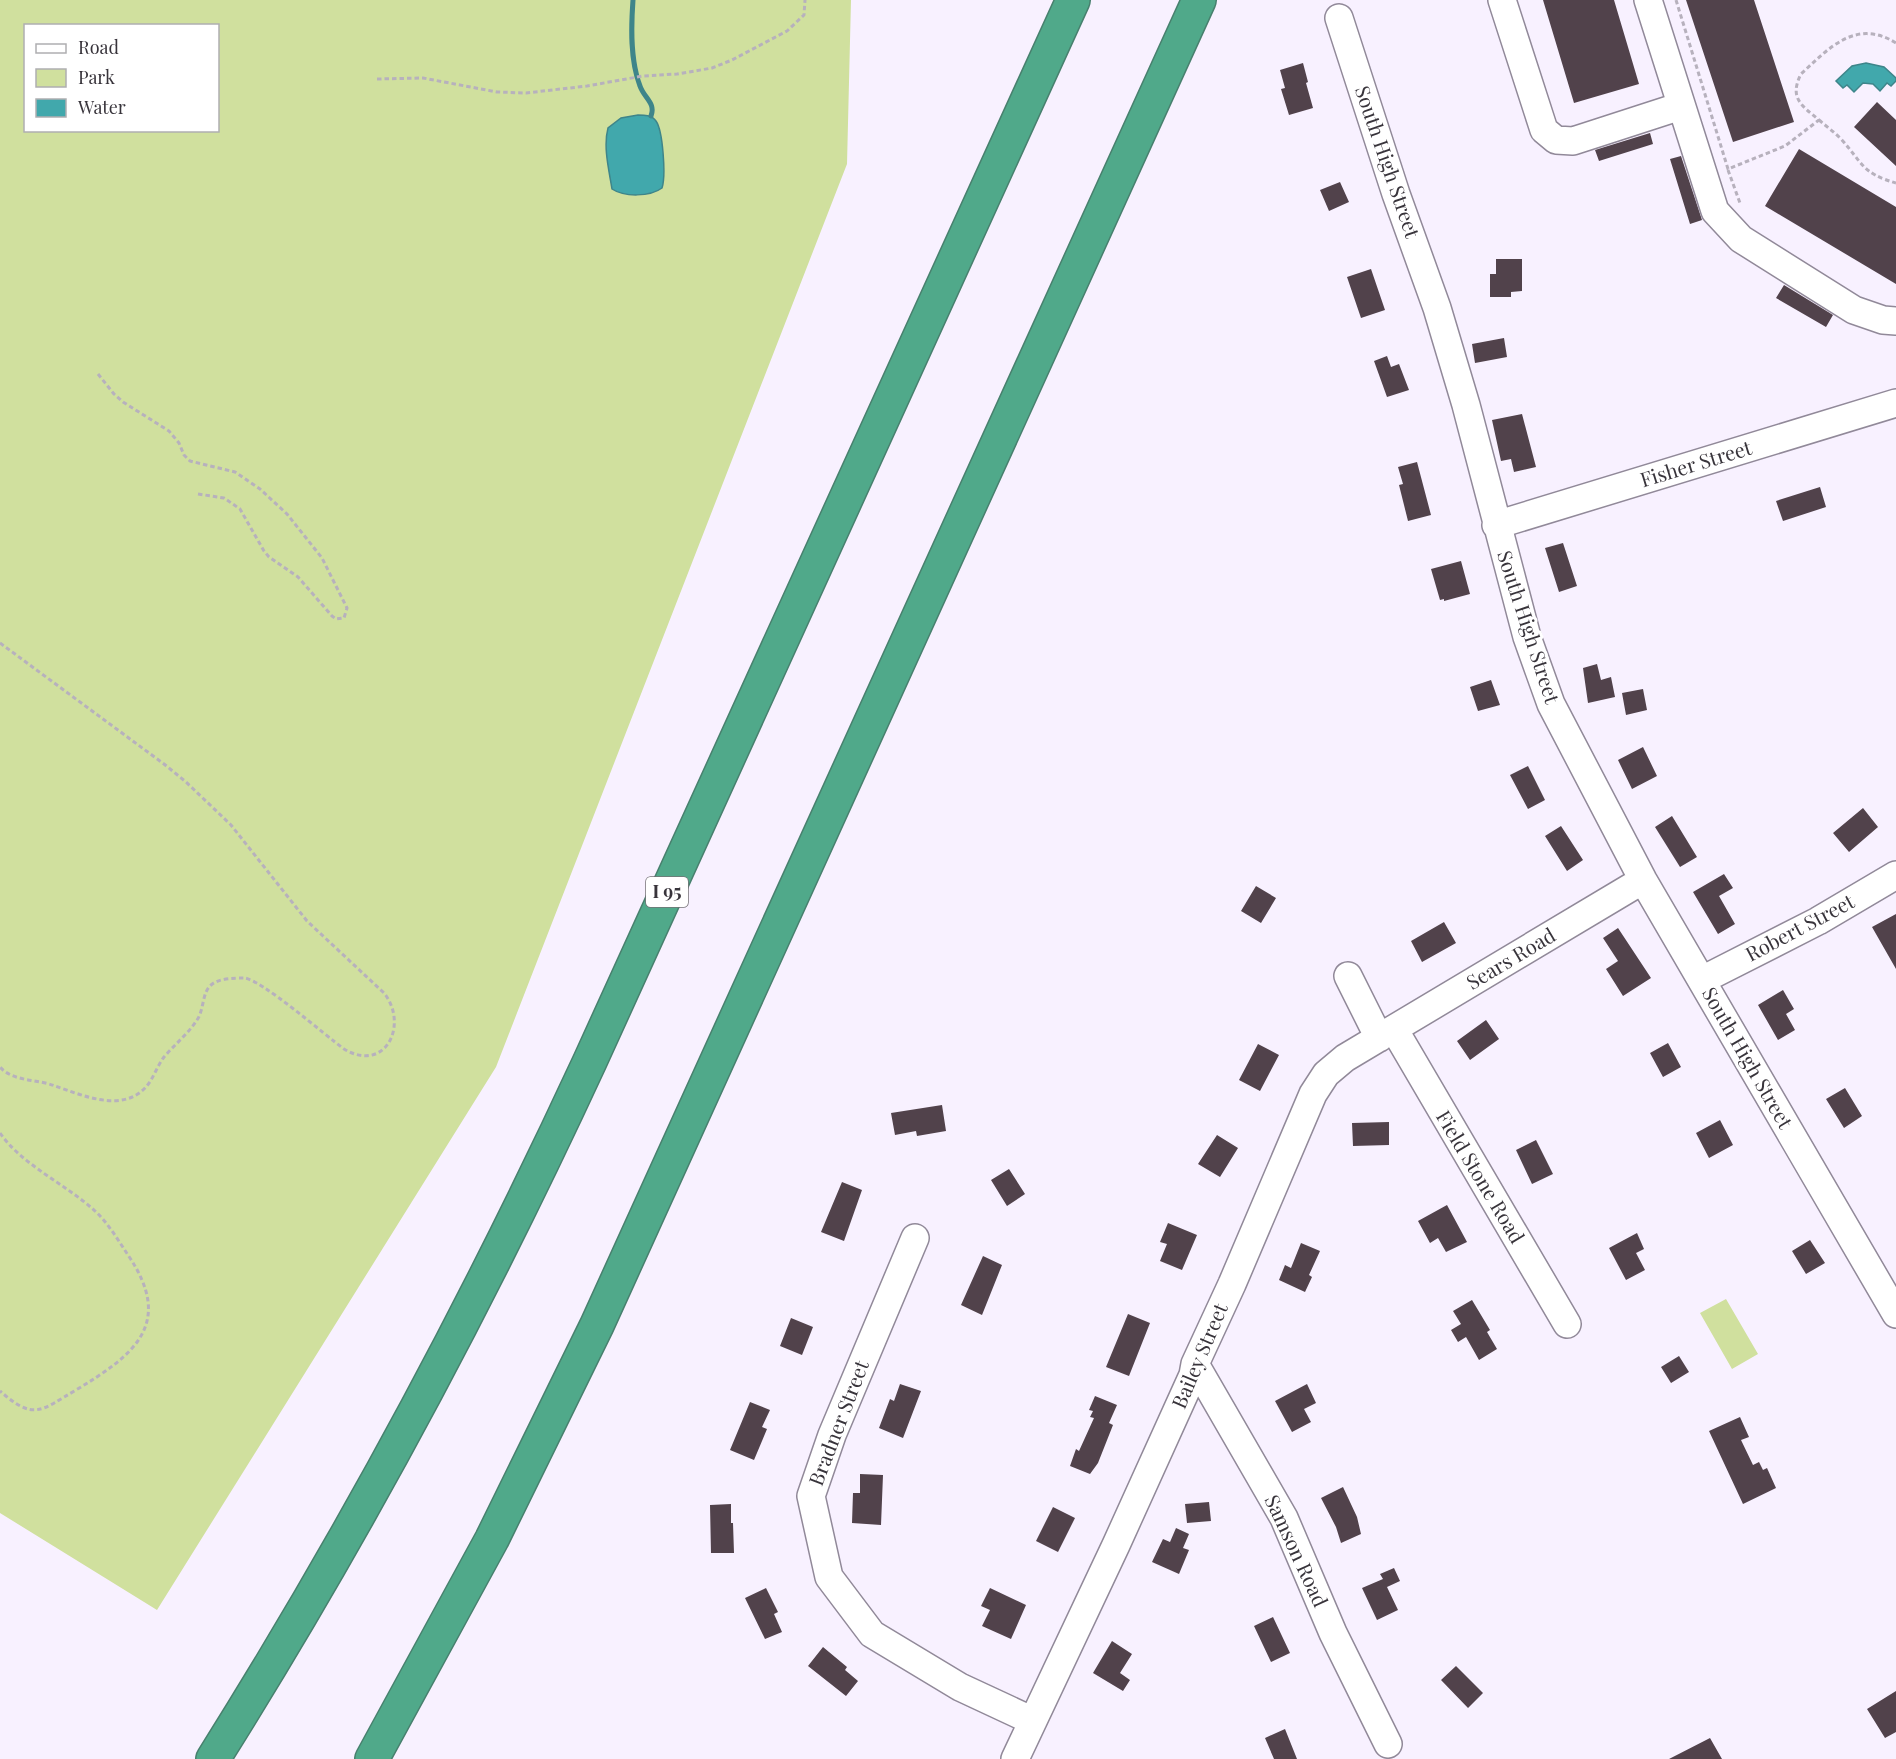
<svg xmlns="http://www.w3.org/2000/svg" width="1896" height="1759" viewBox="0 0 1896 1759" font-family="'Playfair Display',serif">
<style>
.green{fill:#d0e09e;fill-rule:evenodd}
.water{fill:#41a8ac;stroke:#3e858a;stroke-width:1.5}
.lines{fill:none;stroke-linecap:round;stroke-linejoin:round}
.stream{stroke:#3e858a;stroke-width:5}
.building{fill:#51424b}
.minor-casing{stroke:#918999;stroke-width:30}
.highway-casing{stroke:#48806e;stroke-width:36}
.path{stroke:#b7b1bd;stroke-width:3;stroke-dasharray:4.5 3;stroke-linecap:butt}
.minor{stroke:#fff;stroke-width:27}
.highway{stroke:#50a98a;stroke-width:33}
.labels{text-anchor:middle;stroke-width:6;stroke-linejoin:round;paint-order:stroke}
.shield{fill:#fff;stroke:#747176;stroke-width:1.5}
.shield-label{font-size:18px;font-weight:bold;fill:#38343b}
.street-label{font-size:20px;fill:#38343b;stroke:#fff}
</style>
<rect width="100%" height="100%" fill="#f8f1ff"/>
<path class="green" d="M 0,0 L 851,0 L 847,164 L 496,1067 L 157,1610 L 0,1513 ZM 26,26 L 218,26 L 218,130 L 26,130 Z
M 1726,1299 L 1758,1354 L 1732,1369 L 1700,1313 Z"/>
<path class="water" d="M 1866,63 L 1884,67 L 1896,78 L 1896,81 L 1891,86 L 1887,83 L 1880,91 L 1873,84 L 1863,83 L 1854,92 L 1847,85 L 1843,88 L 1836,81 L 1852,66 Z
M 638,115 C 644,115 652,115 656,121 C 663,131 666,176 662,188 C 650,197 624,197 612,189 C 609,170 603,147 608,128 L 621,118 Z"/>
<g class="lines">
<path class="stream" d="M 633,0 C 631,27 630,60 640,86 C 644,98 656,103 651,116"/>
</g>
<path class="building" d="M 1543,0 L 1614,0 L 1639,84 L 1574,103 Z
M 1686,0 L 1754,0 L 1794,122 L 1733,142 Z
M 1303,63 L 1308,82 L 1306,83 L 1313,108 L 1289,115 L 1281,89 L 1285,88 L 1280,70 Z
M 1877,102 L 1896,120 L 1896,166 L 1854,127 Z
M 1650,133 L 1653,144 L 1599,161 L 1595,150 Z
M 1799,149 L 1896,207 L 1896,284 L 1765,206 Z
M 1681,156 L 1702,220 L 1690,224 L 1670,159 Z
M 1340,182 L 1349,202 L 1329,211 L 1320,190 Z
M 1496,259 L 1522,259 L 1522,291 L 1511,292 L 1511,297 L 1490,297 L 1490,274 L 1496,274 Z
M 1371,269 L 1385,310 L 1361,318 L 1347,277 Z
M 1784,285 L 1833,315 L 1826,327 L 1776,298 Z
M 1504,338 L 1507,357 L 1475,363 L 1472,344 Z
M 1387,356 L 1391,367 L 1399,364 L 1409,390 L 1387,397 L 1374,361 Z
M 1522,414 L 1536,467 L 1514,472 L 1511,459 L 1501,461 L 1492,420 Z
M 1417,462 L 1431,515 L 1408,521 L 1399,485 L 1403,484 L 1398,467 Z
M 1820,487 L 1826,507 L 1783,521 L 1776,501 Z
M 1563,543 L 1577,586 L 1559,592 L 1545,548 Z
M 1461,561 L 1470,594 L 1444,601 L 1444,599 L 1440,600 L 1431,569 Z
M 1597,664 L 1601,680 L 1611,677 L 1615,697 L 1588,703 L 1583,668 Z
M 1491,680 L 1500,705 L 1478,711 L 1470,687 Z
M 1643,689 L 1647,710 L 1626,715 L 1622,693 Z
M 1643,747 L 1657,776 L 1632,789 L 1618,760 Z
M 1528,766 L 1545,800 L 1528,809 L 1510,775 Z
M 1863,808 L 1878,827 L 1849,852 L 1833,833 Z
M 1672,816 L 1697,857 L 1680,867 L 1655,827 Z
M 1561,826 L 1583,860 L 1567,871 L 1545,836 Z
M 1724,874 L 1733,888 L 1719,896 L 1735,924 L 1718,934 L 1693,892 Z
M 1256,886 L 1276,898 L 1261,923 L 1241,911 Z
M 1896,914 L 1896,969 L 1872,927 Z
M 1444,922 L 1456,943 L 1422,962 L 1411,941 Z
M 1618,928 L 1651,978 L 1623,996 L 1606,969 L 1618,961 L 1603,938 Z
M 1783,990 L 1794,1009 L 1786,1014 L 1795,1030 L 1778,1040 L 1758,1005 Z
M 1486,1020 L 1499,1039 L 1470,1060 L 1457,1041 Z
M 1668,1043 L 1681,1067 L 1663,1077 L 1650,1053 Z
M 1258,1044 L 1279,1055 L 1260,1091 L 1239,1080 Z
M 1845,1088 L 1862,1116 L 1844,1128 L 1826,1099 Z
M 942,1105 L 946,1131 L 917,1136 L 916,1131 L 895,1135 L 891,1113 Z
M 1720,1120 L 1733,1145 L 1709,1158 L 1696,1133 Z
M 1389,1122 L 1389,1145 L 1353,1146 L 1352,1123 Z
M 1217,1135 L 1238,1148 L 1220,1177 L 1198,1164 Z
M 1536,1140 L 1553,1174 L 1532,1184 L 1516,1150 Z
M 1009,1169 L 1025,1194 L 1007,1206 L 991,1180 Z
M 842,1182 L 862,1190 L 844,1241 L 821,1232 Z
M 1447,1205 L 1467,1242 L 1446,1252 L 1438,1238 L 1430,1243 L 1418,1221 Z
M 1168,1223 L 1197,1235 L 1182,1270 L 1160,1261 L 1167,1244 L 1160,1242 Z
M 1637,1233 L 1644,1249 L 1636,1253 L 1645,1270 L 1626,1280 L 1609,1248 Z
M 1810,1240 L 1825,1263 L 1806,1274 L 1792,1251 Z
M 1301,1243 L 1320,1251 L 1309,1275 L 1312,1277 L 1305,1292 L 1279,1280 L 1285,1265 L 1291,1268 Z
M 983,1256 L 1002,1265 L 982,1315 L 961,1305 Z
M 1472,1300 L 1490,1330 L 1487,1332 L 1497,1349 L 1479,1360 L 1466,1337 L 1458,1342 L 1451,1330 L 1461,1324 L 1453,1311 Z
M 1128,1314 L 1150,1323 L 1129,1376 L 1106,1367 Z
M 791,1318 L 813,1327 L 802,1355 L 780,1346 Z
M 1679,1356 L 1689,1372 L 1671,1383 L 1661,1367 Z
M 900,1384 L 921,1391 L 903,1438 L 879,1428 L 890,1399 L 894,1401 Z
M 1307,1384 L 1316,1403 L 1304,1409 L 1311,1422 L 1292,1432 L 1275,1401 Z
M 1095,1396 L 1117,1405 L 1109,1423 L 1113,1425 L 1098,1463 L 1090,1474 L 1070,1466 L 1076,1449 L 1079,1451 L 1094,1418 L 1090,1417 L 1093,1411 L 1089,1410 Z
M 750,1402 L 770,1410 L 762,1427 L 767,1429 L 754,1460 L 730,1450 Z
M 1740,1417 L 1749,1437 L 1741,1440 L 1753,1465 L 1759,1462 L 1763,1470 L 1767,1468 L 1776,1488 L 1743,1504 L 1709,1431 Z
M 860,1474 L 883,1475 L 881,1525 L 852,1523 L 853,1493 L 860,1493 Z
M 1343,1487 L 1357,1517 L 1361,1534 L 1341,1543 L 1336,1527 L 1321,1498 Z
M 1209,1502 L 1211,1521 L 1187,1523 L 1185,1504 Z
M 731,1504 L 731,1523 L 733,1523 L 734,1553 L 711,1553 L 710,1505 Z
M 1053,1507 L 1075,1518 L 1058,1552 L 1036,1541 Z
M 1176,1528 L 1189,1534 L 1183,1548 L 1189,1550 L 1179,1574 L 1152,1562 L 1163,1539 L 1170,1542 Z
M 1394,1568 L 1400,1581 L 1387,1587 L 1398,1610 L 1377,1620 L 1362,1588 L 1383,1579 L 1380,1574 Z
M 766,1588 L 778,1612 L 774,1614 L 782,1632 L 765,1639 L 745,1598 Z
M 990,1588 L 1026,1605 L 1011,1639 L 982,1626 L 990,1610 L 981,1606 Z
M 1273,1617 L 1290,1653 L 1271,1662 L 1254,1626 Z
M 1112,1641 L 1132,1654 L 1120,1673 L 1130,1680 L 1123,1691 L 1093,1673 Z
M 823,1647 L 847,1667 L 845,1670 L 858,1681 L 846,1696 L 808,1666 Z
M 1456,1666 L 1483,1693 L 1468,1708 L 1441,1680 Z
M 1896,1691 L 1896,1732 L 1885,1738 L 1867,1709 Z
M 1285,1729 L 1297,1759 L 1274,1759 L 1265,1738 Z
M 1710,1738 L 1722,1759 L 1669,1759 Z"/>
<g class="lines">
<g class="minor-casing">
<path id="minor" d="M 1502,0 L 1544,130 L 1556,140 L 1573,141 L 1681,106
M 1648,0 L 1715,211 L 1741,239 L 1854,310 L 1883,320 L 1896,321
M 1339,18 L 1396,194 L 1437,308 L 1466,405 L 1527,637 L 1551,704 L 1643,880 L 1896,1314
M 1496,525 L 1896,403
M 1348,976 L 1379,1038
M 1702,980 L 1818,921 L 1896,875
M 1394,1029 L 1567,1324
M 915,1238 L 832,1435 L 811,1496 L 829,1577 L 872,1634 L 960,1687 L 1033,1721
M 1195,1364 L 1284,1518 L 1333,1633 L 1388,1744
M 1015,1759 L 1116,1545 L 1193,1375 L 1195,1364 L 1232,1284 L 1313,1094 L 1326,1074 L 1345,1058 L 1643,880"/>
</g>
<g class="highway-casing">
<path id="highway" d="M 213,1759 C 354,1535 479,1301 590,1061 L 1073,0
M 372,1759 L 492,1539 L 597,1325 L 1199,0"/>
</g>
<path class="path" d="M 1676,0 L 1728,169 L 1785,146 L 1819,120 C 1801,105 1789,98 1801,74 C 1829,48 1856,18 1896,43
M 377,79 L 423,78 L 497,92 L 526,93 L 587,86 L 643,76 L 677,74 L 712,68 L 732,60 L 787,31 L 804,15 L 805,0
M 1819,120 C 1826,126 1834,132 1841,139 C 1863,163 1861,173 1896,183
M 1728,170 L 1740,203
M 98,374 L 114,394 L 123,402 L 169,431 L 179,443 L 184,455 L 190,461 L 235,472 L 260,489 L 287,514 L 322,558 L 347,608 L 344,618 L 336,619 L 332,616 L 298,577 L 269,557 L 264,551 L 240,509 L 224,498 L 198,494
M 0,643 L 164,764 L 186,782 L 231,825 L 307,921 L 384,993 C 409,1024 386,1074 344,1049 C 326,1036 261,979 244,978 C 235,978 217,978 210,986 C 202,994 204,1010 197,1020 C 188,1034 175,1044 164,1057 C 157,1066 153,1080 145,1088 C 121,1113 82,1095 55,1086 C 38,1079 13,1082 0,1067
M 0,1133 C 23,1166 66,1184 95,1211 C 108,1223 118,1240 128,1255 C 175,1324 134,1355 76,1390 C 40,1411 34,1421 0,1391"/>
<use href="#minor" class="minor"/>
<use href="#highway" class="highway"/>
</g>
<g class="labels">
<rect class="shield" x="646" y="877" width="42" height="30" rx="4.5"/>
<g class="shield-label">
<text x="667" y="898">I 95</text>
</g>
<g class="street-label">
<text transform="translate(1387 162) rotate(71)" y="7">South High Street</text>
<text transform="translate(1696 464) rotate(-17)" y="7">Fisher Street</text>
<text transform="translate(1528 627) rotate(72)" y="7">South High Street</text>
<text transform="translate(1800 928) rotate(-28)" y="7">Robert Street</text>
<text transform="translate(1511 959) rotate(-31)" y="7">Sears Road</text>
<text transform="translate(1747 1058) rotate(60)" y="7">South High Street</text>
<text transform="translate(1480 1177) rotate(59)" y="7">Field Stone Road</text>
<text transform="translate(1200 1356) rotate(-67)" y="7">Bailey Street</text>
<text transform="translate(839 1423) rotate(-69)" y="7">Bradner Street</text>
<text transform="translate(1296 1551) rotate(65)" y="7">Samson Road</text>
</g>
</g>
<rect x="24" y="24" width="195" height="108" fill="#ffffff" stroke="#afaeb1" stroke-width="1.5"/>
<rect x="36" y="44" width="30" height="9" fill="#ffffff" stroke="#afaeb1" stroke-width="1.5"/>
<text x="78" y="54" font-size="18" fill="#38343b">Road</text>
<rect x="36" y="69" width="30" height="18" fill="#d0e09e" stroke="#afaeb1" stroke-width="1.5"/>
<text x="78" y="84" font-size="18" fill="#38343b">Park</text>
<rect x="36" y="99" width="30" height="18" fill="#41a8ac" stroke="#afaeb1" stroke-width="1.5"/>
<text x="78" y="114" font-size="18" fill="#38343b">Water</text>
</svg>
